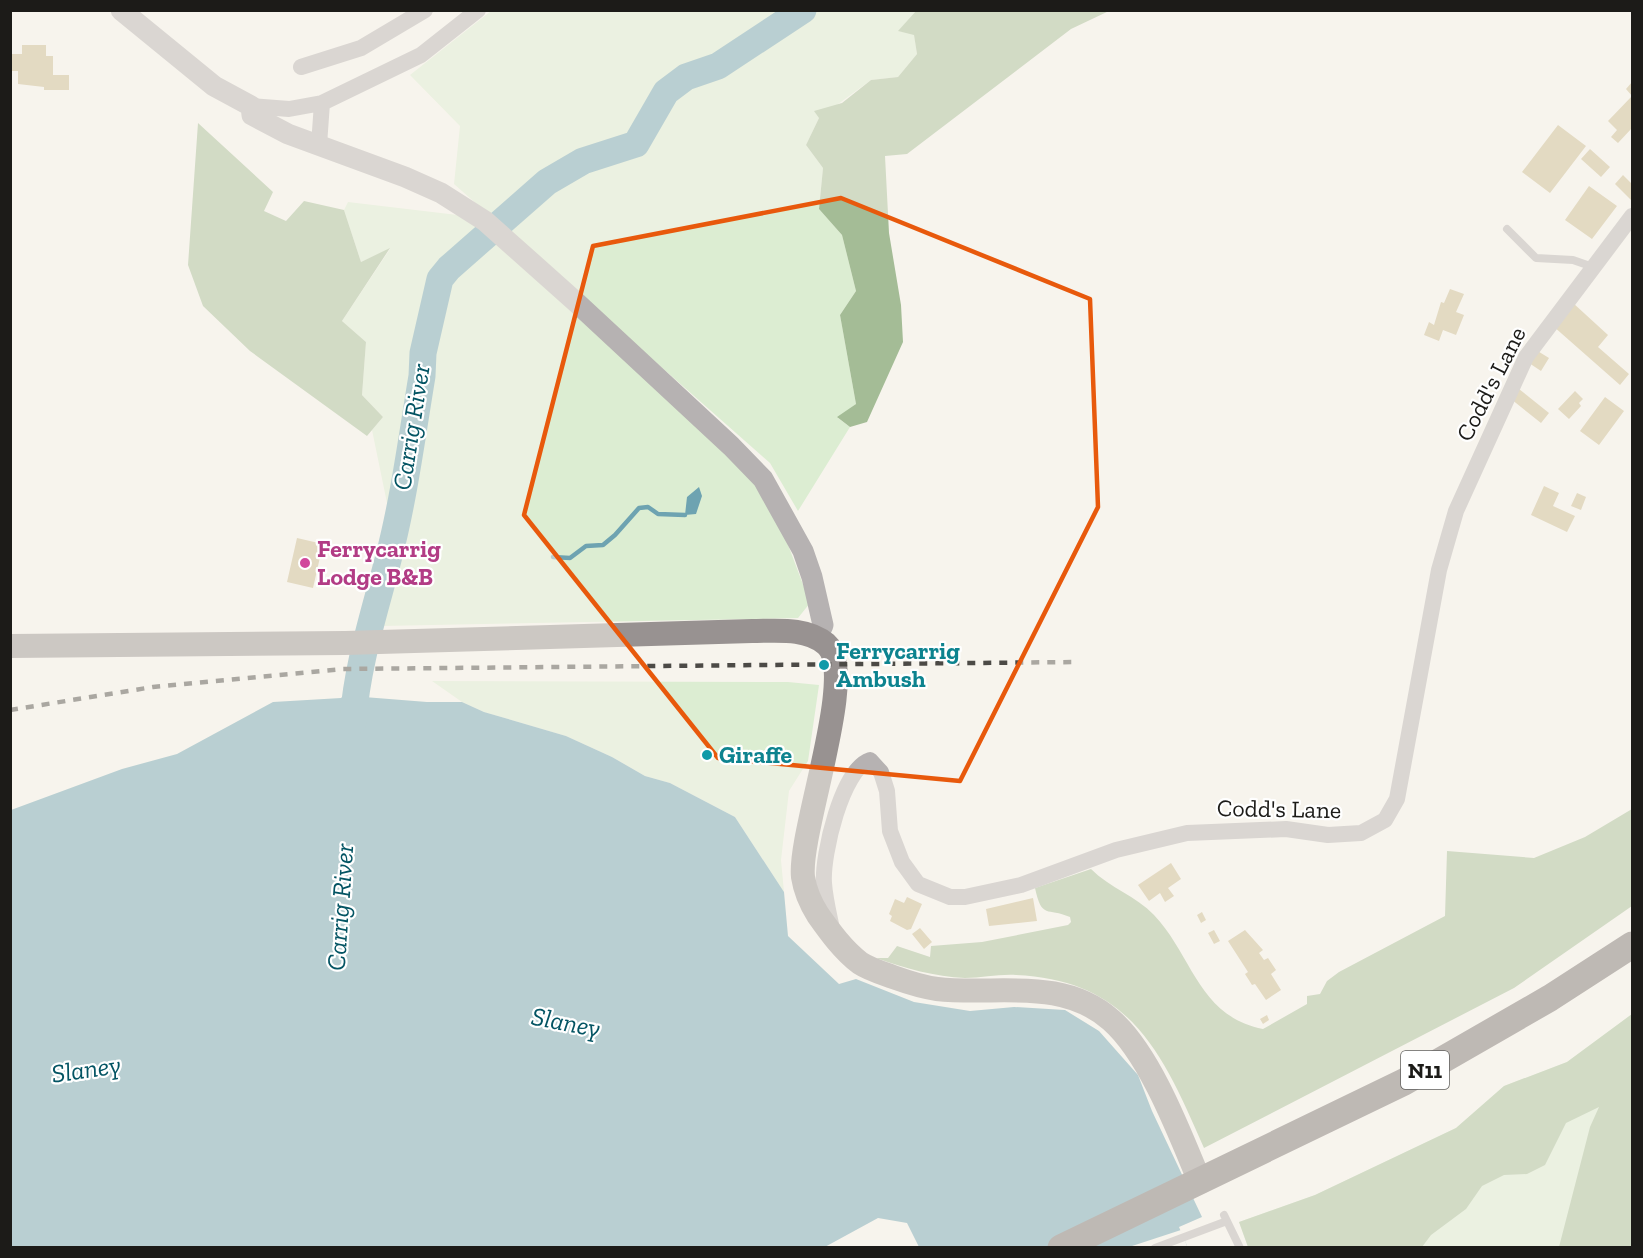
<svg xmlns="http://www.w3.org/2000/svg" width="1643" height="1258" viewBox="0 0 1643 1258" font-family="'Zilla Slab',serif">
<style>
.green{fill:#dcedd2}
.forest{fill:#a4bc96}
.water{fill:#6ea3b1}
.pier{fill:#f7f4ed}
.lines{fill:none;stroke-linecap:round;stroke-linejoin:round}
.stream{stroke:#6ea3b1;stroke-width:4.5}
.river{stroke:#6ea3b1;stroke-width:27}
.building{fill:#caba8f}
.service{stroke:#b6b2b2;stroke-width:8}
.minor{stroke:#b6b2b2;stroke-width:16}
.tertiary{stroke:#b6b2b2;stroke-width:21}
.secondary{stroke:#989291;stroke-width:24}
.trunk{stroke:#797170;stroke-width:27}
.rail{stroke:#4c4a46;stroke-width:4.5;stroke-dasharray:8 8;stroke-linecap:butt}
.marked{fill:none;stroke:#e8590c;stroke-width:4.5;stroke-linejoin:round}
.hotel-dot{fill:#d1479c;stroke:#fff;stroke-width:2}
.culture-dot{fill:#0f9aa8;stroke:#fff;stroke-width:2}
.labels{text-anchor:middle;stroke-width:4.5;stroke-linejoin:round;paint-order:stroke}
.shield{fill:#fff;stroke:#605f5d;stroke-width:1.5}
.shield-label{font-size:22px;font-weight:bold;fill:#1c1b18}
.street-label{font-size:24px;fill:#1c1b18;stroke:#fff}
.hotel-label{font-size:24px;font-weight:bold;fill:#b23c85;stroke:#fff;text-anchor:start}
.culture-label{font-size:24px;font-weight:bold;fill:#0d838f;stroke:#fff;text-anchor:start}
.water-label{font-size:26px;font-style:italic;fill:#035463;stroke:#fff}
</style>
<rect width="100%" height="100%" fill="#f7f4ed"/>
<path class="green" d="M 491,11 L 916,11 L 899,31 L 914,34 L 917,54 L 898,77 L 871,80 L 819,118 L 806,145 L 823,168 L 819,209 L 842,235 L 856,291 L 840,315 L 856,404 L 838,418 L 850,427 L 798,511 L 770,463 L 454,184 L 460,126 L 410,75 Z
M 348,202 L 466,216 L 730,454 L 761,489 L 787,542 L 810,603 L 798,618 L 381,626 L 403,522 L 387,503 L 372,430 L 383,417 L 362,395 L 366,342 L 342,321 L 390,249 L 361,262 L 344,210 Z
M 432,681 L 788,682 L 819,685 L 808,761 L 789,791 L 781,860 L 784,892 L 735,817 L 670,783 L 645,776 L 612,757 L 566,736 L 484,712 L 462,702 Z
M 1632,1014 L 1632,1247 L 1248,1247 L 1239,1222 L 1315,1195 L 1456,1128 L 1504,1086 L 1567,1062 Z"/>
<path class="forest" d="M 916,11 L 1109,11 L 1071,29 L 907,154 L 885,156 L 889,233 L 901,305 L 903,342 L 867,422 L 850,427 L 837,417 L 856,404 L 840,315 L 856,291 L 842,235 L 819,209 L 823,168 L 806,145 L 819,118 L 814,111 L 842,103 L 871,80 L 898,77 L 917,54 L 914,35 L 898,31 Z
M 198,123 L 273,192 L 264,211 L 286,221 L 304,201 L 344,210 L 361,262 L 390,248 L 342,321 L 366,342 L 362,395 L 383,417 L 367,436 L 250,351 L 203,306 L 188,265 Z
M 1632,809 L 1632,906 L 1514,988 L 1204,1148 C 1163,1054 1131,980 1016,975 C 999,974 982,978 965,978 C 935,977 905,968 876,958 L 888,958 L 897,946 L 930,957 L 931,946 L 982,942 L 1068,925 L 1071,922 L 1070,917 C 1047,907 1042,920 1035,888 L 1091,869 C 1110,888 1136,896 1154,915 C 1193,956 1198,1016 1263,1029 L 1307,1004 L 1307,996 L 1320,994 L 1327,981 L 1339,972 L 1445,916 L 1447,851 L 1534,858 L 1585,837 Z
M 1632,1014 L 1632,1247 L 1559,1247 L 1590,1127 L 1599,1107 L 1566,1123 L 1545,1165 L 1527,1174 L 1504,1175 L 1482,1186 L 1466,1209 L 1431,1235 L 1422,1247 L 1248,1247 L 1239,1222 L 1315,1195 L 1456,1128 L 1504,1086 L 1567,1062 Z"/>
<path class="water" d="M 699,487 L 702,496 L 696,514 L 685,515 L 687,497 Z
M 356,685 L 364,697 L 427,702 L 462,702 L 484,712 L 566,736 L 612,757 L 645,776 L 670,783 L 735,817 L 784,892 L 788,936 L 839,984 L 856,979 L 914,1002 L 970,1011 L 1014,1007 L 1065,1010 L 1099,1031 L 1138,1075 L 1152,1111 L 1202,1217 L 1179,1227 L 1188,1248 L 919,1247 L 907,1223 L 878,1218 L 823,1248 L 11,1248 L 11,810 L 122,769 L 177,754 L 273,702 L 341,698 Z"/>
<path class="pier" d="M 1181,1230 L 1187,1246 L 1129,1247 Z"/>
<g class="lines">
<path class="stream" d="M 553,557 L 570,558 L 586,546 L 603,545 L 615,535 L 639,508 L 648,507 L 658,514 L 685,515"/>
<path class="river" d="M 353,721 C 357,664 375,611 389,556 C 404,498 412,436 422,376 L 423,353 L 440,279 L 449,268 L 547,182 L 583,161 L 636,144 L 666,92 L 686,77 L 718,66 L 803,10"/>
</g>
<path class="building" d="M 22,45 L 46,45 L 46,56 L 53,56 L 53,75 L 69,75 L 69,90 L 44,90 L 44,87 L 18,84 L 18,71 L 10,71 L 10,54 L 22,54 Z
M 1632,82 L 1632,128 L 1618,143 L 1611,137 L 1617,130 L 1608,121 L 1632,96 L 1626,89 Z
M 1558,125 L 1586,146 L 1550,193 L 1522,172 Z
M 1590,149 L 1610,167 L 1601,177 L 1581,159 Z
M 1623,175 L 1632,184 L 1632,201 L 1615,184 Z
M 1589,186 L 1617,206 L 1592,239 L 1565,220 Z
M 1450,289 L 1464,294 L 1456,312 L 1464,315 L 1456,335 L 1443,330 L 1439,341 L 1424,335 L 1429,322 L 1434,325 L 1441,302 L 1444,303 Z
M 1573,303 L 1608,335 L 1598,347 L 1629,374 L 1620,385 L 1553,326 Z
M 1536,350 L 1549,358 L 1541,371 L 1529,363 Z
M 1519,389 L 1549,413 L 1541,423 L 1511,399 Z
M 1575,391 L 1583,399 L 1579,403 L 1581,406 L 1569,419 L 1558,409 Z
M 1605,397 L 1624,411 L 1599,445 L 1580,431 Z
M 1544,486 L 1559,493 L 1553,506 L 1575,516 L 1567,532 L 1531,515 Z
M 1577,493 L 1586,497 L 1581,510 L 1571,506 Z
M 297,538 L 323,544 L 313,588 L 287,582 Z
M 1171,863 L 1181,879 L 1168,888 L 1174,896 L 1165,902 L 1160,893 L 1149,901 L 1138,885 Z
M 907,897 L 922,904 L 911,929 L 907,930 L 890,921 L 892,916 L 889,914 L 895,899 L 904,903 Z
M 1033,898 L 1037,921 L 989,926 L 986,909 Z
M 1202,912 L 1206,920 L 1201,923 L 1197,915 Z
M 920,928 L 932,942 L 924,949 L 912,934 Z
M 1214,930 L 1220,941 L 1214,944 L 1208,933 Z
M 1245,930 L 1263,950 L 1259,953 L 1264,960 L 1268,958 L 1276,970 L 1271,974 L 1281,990 L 1266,1000 L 1255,984 L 1252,985 L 1245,974 L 1248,972 L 1228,941 Z
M 1267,1015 L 1269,1020 L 1263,1024 L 1260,1019 Z"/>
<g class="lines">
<path class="service" d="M 1507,229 L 1536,258 L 1573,260 L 1593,267
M 1224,1215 L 1240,1248
M 1155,1248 L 1227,1221"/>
<path class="minor" d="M 301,67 L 361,48 L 425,10
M 251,106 L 289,109 L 322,103 L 421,55 L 478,10
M 319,145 L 322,103
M 832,929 C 829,914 825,898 824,883 C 822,855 842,769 870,760 L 881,772 L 887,791 L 890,831 L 902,862 L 918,884 L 950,897 L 965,897 L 1021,885 L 1116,850 L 1187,833 L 1286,829 L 1328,835 L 1361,833 L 1385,820 L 1397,799 L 1439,570 L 1456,511 L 1526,357 L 1632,216"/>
<path class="tertiary" d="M 121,10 L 214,86 L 251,106 L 252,115 L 288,134 L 405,177 L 441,193 L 485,221 L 577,303 L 731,446 L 763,479 L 803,551 L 812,577 L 823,625 L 817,638"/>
<path class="secondary" d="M 10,646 L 345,643 L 752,631 C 776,631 806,627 826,644 C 859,672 798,832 803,877 C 805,890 811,904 818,915 C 830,932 843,950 860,963 C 869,969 882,973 893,977 C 907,982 922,987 937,989 C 996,996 1061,976 1111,1020 C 1150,1054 1180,1134 1200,1182"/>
<path class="trunk" d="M 1061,1248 L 1404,1082 L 1550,998 L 1632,945"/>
<path class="rail" d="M 10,710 L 153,687 L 343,669 L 1078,662"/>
</g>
<path d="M0 0H1643V1258H0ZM 841,198 L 1090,299 L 1098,507 L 960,781 L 718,758 L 524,515 L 593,246 Z" fill="#f7f4ed" fill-opacity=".55" fill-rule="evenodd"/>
<path class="marked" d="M 841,198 L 1090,299 L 1098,507 L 960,781 L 718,758 L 524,515 L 593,246 Z"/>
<circle class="hotel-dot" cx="305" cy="563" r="6"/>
<g class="culture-dot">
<circle cx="824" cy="665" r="6"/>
<circle cx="707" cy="755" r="6"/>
</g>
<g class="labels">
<rect class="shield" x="1401" y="1051" width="48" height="38" rx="4.5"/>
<g class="shield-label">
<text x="1425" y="1078">N11</text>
</g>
<g class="street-label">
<text transform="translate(1491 384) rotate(-63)" y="8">Codd's Lane</text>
<text transform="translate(1279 809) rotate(1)" y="8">Codd's Lane</text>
</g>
<g class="hotel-label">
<text x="317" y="557">Ferrycarrig<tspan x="317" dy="28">Lodge B&amp;B</tspan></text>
</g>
<g class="culture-label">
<text x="836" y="659">Ferrycarrig<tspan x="836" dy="28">Ambush</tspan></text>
<text x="719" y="763">Giraffe</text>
</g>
<g class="water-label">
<text transform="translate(411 427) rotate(-81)" y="9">Carrig River</text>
<text transform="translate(340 907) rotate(-86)" y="9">Carrig River</text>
<text transform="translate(566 1022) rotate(11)" y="9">Slaney</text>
<text transform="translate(86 1069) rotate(-8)" y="9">Slaney</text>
</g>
</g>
<rect width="1643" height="1258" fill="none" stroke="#1c1b18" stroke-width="24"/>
</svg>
